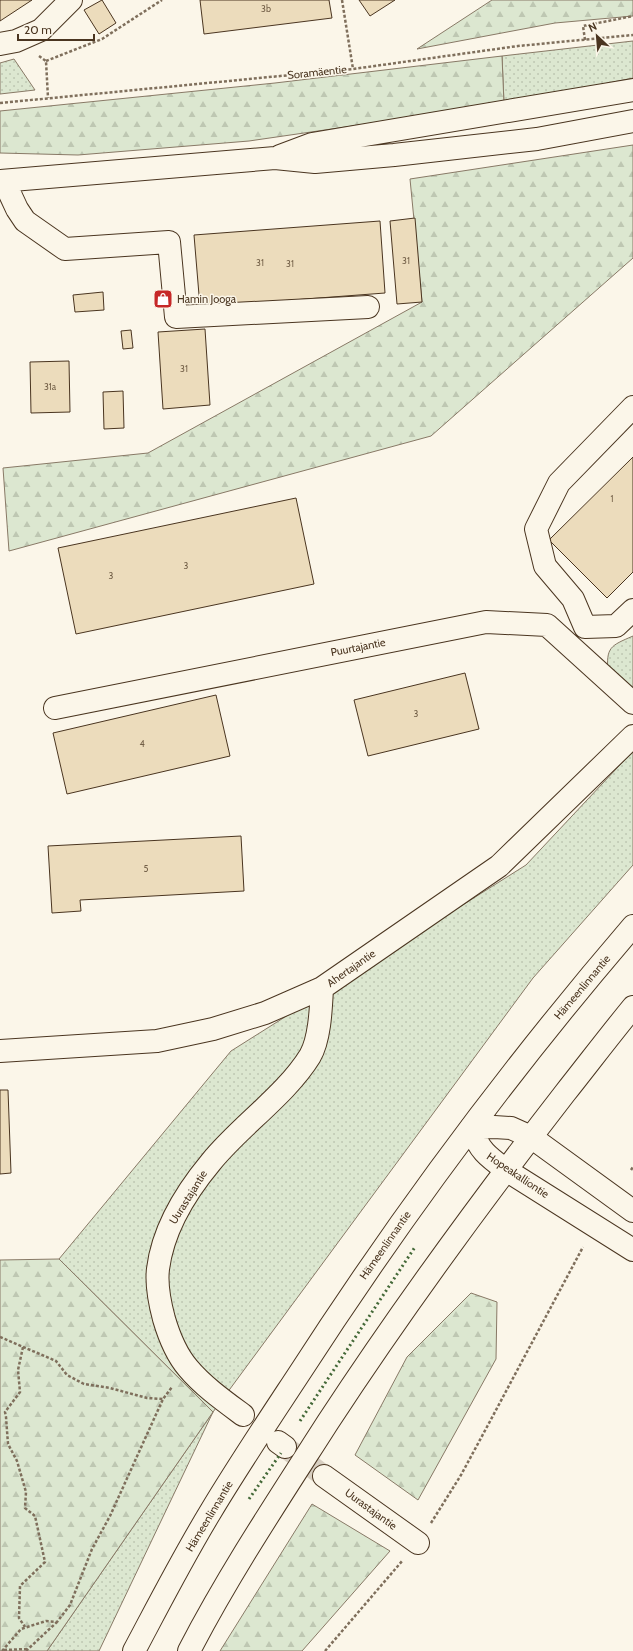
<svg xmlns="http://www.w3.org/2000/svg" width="633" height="1651" viewBox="0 0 633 1651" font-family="Cabin,sans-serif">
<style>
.grass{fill:url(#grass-dots);stroke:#887966}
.forest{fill:url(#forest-firs);stroke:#887966}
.building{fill:#ecdcbc;stroke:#4a3520}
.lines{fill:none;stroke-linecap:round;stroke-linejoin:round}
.minor-tunnel{stroke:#d8cfc1;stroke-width:22;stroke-dasharray:22 11;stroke-linecap:butt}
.minor-casing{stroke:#4a3520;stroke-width:24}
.major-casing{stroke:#4a3520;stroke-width:24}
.path{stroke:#7f6f5c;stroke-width:2.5;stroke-dasharray:3 2;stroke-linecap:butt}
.minor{stroke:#fbf6e9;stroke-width:22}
.major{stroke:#fbf6e9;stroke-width:22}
.hedge{stroke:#436837;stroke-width:3;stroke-dasharray:2 3;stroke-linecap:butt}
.labels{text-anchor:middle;stroke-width:3;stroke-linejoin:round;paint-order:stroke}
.number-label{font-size:9px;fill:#725f47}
.street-label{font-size:11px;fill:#4a3520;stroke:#fbf6e9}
.poi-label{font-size:11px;fill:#4a3520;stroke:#fbf6e9;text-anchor:start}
</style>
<defs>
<pattern id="grass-dots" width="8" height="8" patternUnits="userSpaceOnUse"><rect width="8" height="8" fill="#dce7d0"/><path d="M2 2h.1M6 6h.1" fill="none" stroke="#bec7b2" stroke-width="1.8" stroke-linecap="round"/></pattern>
<pattern id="forest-firs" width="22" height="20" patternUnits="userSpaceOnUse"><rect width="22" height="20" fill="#dce7d0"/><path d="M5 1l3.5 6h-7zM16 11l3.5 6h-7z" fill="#bec7b2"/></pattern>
</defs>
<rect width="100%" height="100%" fill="#fbf6e9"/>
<path class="grass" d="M 633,41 L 633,78 L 504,104 L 502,56 Z
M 14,59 L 35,90 L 0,94 L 0,63 Z
M 633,636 L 633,688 L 608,673 C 606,647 610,646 633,636 Z
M 633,751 L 633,865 L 533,978 L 213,1412 L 99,1651 L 47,1651 L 213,1412 L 59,1259 L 231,1051 L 526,865 Z"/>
<path class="forest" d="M 492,0 L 633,0 L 633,16 L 555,23 L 417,49 Z
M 502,56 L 504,104 L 249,141 L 78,155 L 0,153 L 0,111 L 275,83 Z
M 633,145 L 633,258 L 431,436 L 9,551 L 3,468 L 148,453 L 422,302 L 410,179 Z
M 59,1259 L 213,1412 L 47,1651 L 0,1651 L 0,1260 Z
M 471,1293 L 497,1302 L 496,1359 L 418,1500 L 355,1455 L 407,1357 Z
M 312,1504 L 390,1551 L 302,1651 L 220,1651 Z"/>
<path class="building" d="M 0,0 L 32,0 L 0,21 Z
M 102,0 L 116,23 L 99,34 L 84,10 Z
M 200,0 L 329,0 L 332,18 L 204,34 Z
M 359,0 L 395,0 L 370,16 Z
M 415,218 L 422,302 L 397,304 L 390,221 Z
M 380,221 L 385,293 L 200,307 L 194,235 Z
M 103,292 L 104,310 L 75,312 L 73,295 Z
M 205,329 L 210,405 L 163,409 L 158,332 Z
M 131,330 L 133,348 L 123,349 L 121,331 Z
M 69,361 L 70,412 L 31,413 L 30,362 Z
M 123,391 L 124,428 L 104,429 L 103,392 Z
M 633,457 L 633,572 L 607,598 L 549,540 Z
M 296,498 L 314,584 L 76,634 L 58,548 Z
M 465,673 L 479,729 L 368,756 L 354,700 Z
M 216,695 L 230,756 L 67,794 L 53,733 Z
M 241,836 L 244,891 L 80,900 L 81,911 L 52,913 L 48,846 Z
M 0,1090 L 8,1090 L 11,1173 L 0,1174 Z"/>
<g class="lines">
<path class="minor-tunnel" d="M 285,1447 L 324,1476"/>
<g class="minor-casing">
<path id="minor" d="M 0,44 L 16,41 L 41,30 L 71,0
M 280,156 L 312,144 L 633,90
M 0,181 L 275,158 L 315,162 L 394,155 L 537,139 L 633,121
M 4,181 L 17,209 L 25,221 L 65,249 L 169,242 L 176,317 L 368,307
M 633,407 L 559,483 L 536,529 L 545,566 L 573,599 L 585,627 L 616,626 L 633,610
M 55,708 L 486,622 L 547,625 L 633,703
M 0,1051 L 157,1041 L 213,1029 L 265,1013 L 322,988 L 499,866 L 633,736
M 633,1211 L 531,1137 L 511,1128 L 494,1127 L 471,1128 C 479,1150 487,1156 506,1170 L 633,1250
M 243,1415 C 224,1401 203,1386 188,1368 C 176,1354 169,1336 164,1319 C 160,1304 156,1285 158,1269 C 163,1229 186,1192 211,1162 C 240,1126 286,1095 310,1056 C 320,1039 321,1007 322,988
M 278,1442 L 285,1447
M 324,1476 L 418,1543"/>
</g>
<g class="major-casing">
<path id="major" d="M 134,1651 C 159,1604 183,1557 211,1511 C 238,1466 268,1421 297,1377 C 399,1219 511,1068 633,926
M 189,1651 C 230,1572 280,1497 328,1422 C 402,1309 482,1200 565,1093 C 588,1064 610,1035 633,1007"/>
</g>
<path class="path" d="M 342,0 L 353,69
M 585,40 L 583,26 L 633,16
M 39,56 L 46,61 L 48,98
M 46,61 L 102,39 L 162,0
M 0,103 L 353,69 L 518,46 L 633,35
M 631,1170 L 633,1167
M 0,1337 L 56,1361 L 67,1375 L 84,1384 L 110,1388 L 147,1398 L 163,1399
M 23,1347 L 18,1370 L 20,1392 L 5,1412 L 6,1417 L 8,1444 L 17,1461 L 26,1492 L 25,1508 L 35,1516 L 45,1562 L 20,1586 L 19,1618 L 25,1627
M 431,1523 L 461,1475 L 488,1425 L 583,1247
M 4,1650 L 27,1649
M 2,1651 L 21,1629 L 46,1621 L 57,1622 L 70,1605 L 92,1549 L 110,1516 L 163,1399 L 172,1387
M 26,1651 L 57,1622
M 325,1651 L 403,1560"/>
<use href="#minor" class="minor"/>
<use href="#major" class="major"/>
<path class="hedge" d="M 300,1421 L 415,1247
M 249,1499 L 281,1453"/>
</g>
<defs>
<g id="shop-square" transform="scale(1)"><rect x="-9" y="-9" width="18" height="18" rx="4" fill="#c62828" stroke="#fbf6e9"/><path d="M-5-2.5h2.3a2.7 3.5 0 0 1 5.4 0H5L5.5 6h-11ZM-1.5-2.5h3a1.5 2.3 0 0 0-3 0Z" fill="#fff"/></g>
</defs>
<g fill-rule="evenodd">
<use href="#shop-square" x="163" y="299"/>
</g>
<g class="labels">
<g class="number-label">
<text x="266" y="12">3b</text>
<text x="406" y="264">31</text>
<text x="260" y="266">31</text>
<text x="290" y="267">31</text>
<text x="184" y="372">31</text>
<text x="50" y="390">31a</text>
<text x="612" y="502">1</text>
<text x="186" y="569">3</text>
<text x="111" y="579">3</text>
<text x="416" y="717">3</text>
<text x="142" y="747">4</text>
<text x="146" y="872">5</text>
</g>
<g class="street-label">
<text transform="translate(317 72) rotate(-6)" y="4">Soramäentie</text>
<text transform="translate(358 647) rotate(-11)" y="4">Puurtajantie</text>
<text transform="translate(351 968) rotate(-35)" y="4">Ahertajantie</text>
<text transform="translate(582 987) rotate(-50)" y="4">Hämeenlinnantie</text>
<text transform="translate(518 1175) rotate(34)" y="4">Hopeakalliontie</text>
<text transform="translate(188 1197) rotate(-58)" y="4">Uurastajantie</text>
<text transform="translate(385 1245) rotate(-55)" y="4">Hämeenlinnantie</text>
<text transform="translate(371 1509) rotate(36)" y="4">Uurastajantie</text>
<text transform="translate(209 1516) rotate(-59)" y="4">Hämeenlinnantie</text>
</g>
<g class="poi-label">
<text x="177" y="303">Hamin Jooga</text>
</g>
</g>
<g transform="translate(597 36) rotate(334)" stroke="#fbf6e9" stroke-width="3" paint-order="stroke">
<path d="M0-3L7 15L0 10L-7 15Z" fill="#4a3520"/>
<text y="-6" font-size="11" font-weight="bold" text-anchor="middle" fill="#4a3520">N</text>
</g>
<path d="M18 34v6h76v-6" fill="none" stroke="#4a3520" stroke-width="2"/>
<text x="24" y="34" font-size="12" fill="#4a3520" stroke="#fbf6e9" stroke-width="3" paint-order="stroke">20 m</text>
</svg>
